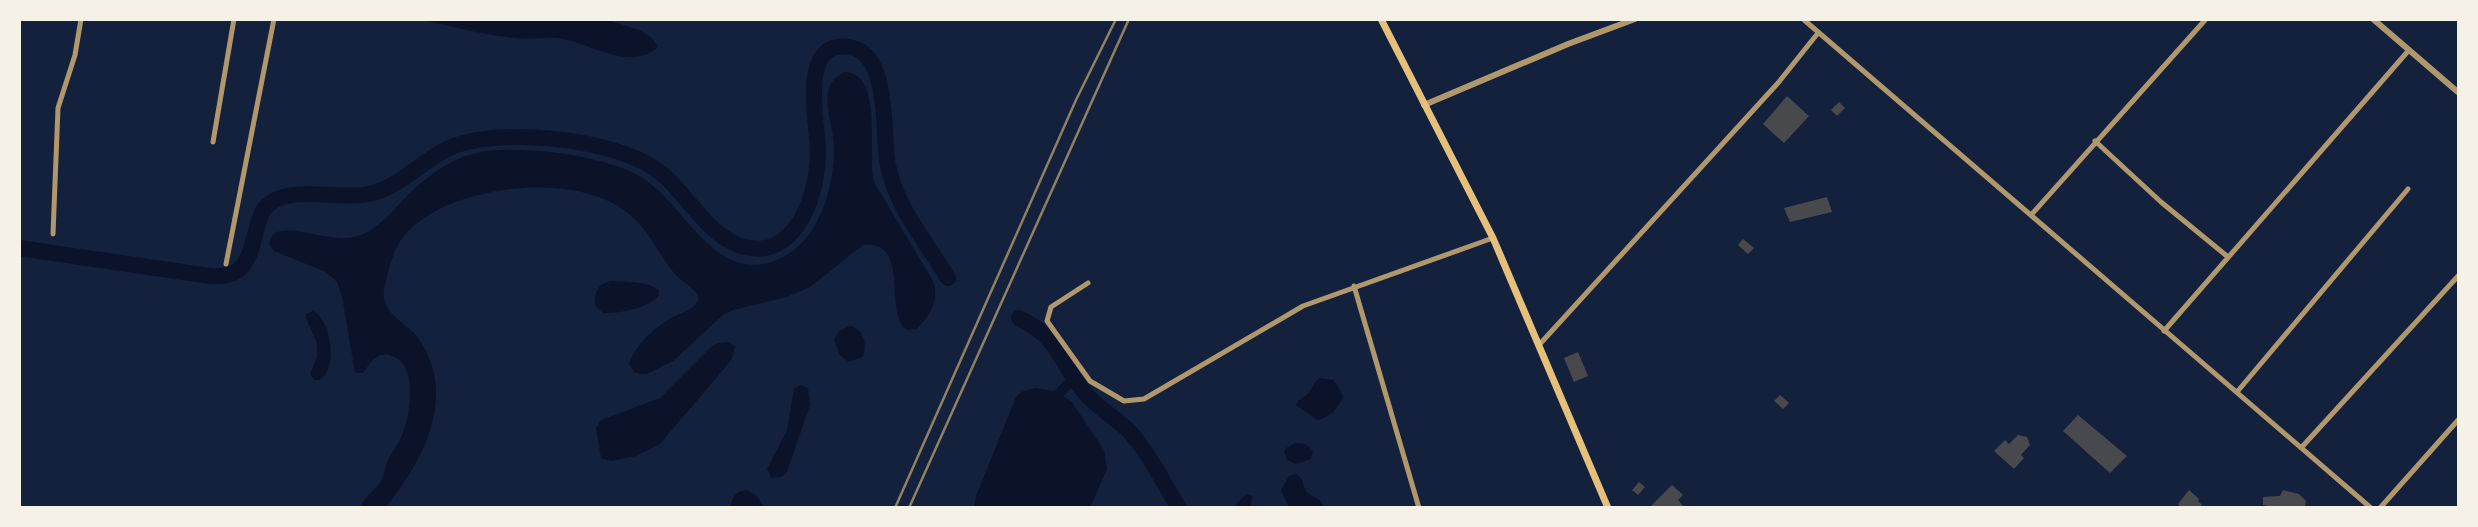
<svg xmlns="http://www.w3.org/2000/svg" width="2478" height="527" viewBox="0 0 2478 527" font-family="'Open Sans',sans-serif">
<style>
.water{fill:#0b132b}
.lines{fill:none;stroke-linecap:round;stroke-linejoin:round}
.canal{stroke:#0b132b;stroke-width:10}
.river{stroke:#0b132b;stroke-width:16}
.building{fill:#48494c}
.minor{stroke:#b1986c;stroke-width:5}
.tertiary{stroke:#b1986c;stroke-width:6}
.secondary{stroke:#e5c07b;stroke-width:7}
.rail{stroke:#918062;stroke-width:2.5}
</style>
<rect width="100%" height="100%" fill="#14213d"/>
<path class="water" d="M 419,19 L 605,19 L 639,30 L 650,36 L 657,45 L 656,49 C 626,71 589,42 558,38 C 544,37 529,40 515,38 C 483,35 451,26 419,19 Z
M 845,72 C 884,73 867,155 874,182 L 933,281 C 940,300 930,315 917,329 L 906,330 C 883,310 911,239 863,245 L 810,287 L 787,297 L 733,310 L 723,315 L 673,361 L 647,374 L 635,373 L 629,364 C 635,345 654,328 671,318 C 682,312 693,311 699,299 C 695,286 682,283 674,273 C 654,248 650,228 621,208 C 567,172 446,185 404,236 C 393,248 387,275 384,290 C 380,314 408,323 419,339 C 458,396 423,462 385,508 L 359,508 C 365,497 376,489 382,479 C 385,472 385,465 389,458 C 393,450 399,444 402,435 C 410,416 419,365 392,356 C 377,350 370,364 363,373 L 355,373 L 342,296 L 337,282 L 326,272 L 274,251 L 269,244 L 273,234 C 293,222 331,246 361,235 C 377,229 390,214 401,202 C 423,179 449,158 481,152 C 523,145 604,155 641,177 C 683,201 711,280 771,262 C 816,249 834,192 834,149 C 834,130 825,110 828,91 C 830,82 836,76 845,72 Z
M 612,281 C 627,282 647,281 659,290 L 659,295 C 650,308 618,314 603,313 L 595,306 C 594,292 598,283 612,281 Z
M 313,311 C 331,318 339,371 319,380 L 314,380 L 310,374 L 317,357 L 317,343 L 306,318 L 306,314 Z
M 850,326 C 865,330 867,344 863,357 L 849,362 L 840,355 L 834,340 L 839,331 Z
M 728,342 L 735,346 L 733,356 L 728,364 L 660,444 L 636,456 L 611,461 L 601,458 L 596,428 L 601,420 L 660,398 L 711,347 L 718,343 Z
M 1319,378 L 1334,380 L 1343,396 C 1341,406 1328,419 1317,420 L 1296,405 C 1299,398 1302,399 1307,395 C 1312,390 1313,383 1319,378 Z
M 800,385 L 808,388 L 810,405 L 787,472 L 782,477 L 771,478 L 767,469 L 787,430 L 794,389 Z
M 1035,388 L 1054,391 L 1071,401 L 1104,450 L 1107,469 L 1090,508 L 974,508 L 976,496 L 1016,397 L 1021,392 Z
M 1295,443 C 1303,443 1308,444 1313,451 L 1311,459 L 1296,464 L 1287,460 L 1284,452 L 1286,448 Z
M 1296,474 C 1305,479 1301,486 1308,493 C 1315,499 1321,497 1324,508 L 1289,508 L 1281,490 L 1289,476 Z
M 746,490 L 756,495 L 765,508 L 731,508 C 731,498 735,491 746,490 Z
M 1246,494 L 1252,496 L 1251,508 L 1233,508 Z"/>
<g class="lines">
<path class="canal" d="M 1051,402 L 1073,379"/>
<path class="river" d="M 19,248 L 210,276 C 255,280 249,243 262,212 C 282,181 338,201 369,194 C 400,187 419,163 447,149 C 495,126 609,138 654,168 C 686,189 703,233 741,246 C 757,251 773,249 786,238 C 808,219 817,183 818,155 C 819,128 795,34 853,48 C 889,57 883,132 887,160 C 893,203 926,242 948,278
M 1019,318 C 1060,338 1059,361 1084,392 C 1097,408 1115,417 1129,431 C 1149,453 1163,482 1179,508"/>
</g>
<path class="building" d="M 1787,96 L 1809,116 L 1784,143 L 1763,124 Z
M 1839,102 L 1845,108 L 1837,116 L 1831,110 Z
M 1827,197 L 1832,212 L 1790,222 L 1784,208 Z
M 1743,239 L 1754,248 L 1748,254 L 1738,245 Z
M 1578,352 L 1588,376 L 1574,382 L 1564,358 Z
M 1780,395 L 1789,403 L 1783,409 L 1774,401 Z
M 2078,415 L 2127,456 L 2110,473 L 2063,431 Z
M 2018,435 L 2027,437 L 2030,445 L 2021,455 L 2024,458 L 2014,469 L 1994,451 L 2005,440 L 2009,444 Z
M 1639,482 L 1645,487 L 1638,495 L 1632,490 Z
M 1672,485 L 1683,495 L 1678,500 L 1685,508 L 1649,508 Z
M 2189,490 L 2199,499 L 2198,501 L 2202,505 L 2199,508 L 2181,508 L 2178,504 Z
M 2283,490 L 2299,494 L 2306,501 L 2305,507 L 2279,508 L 2263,505 L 2263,497 L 2280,496 Z"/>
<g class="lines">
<path class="minor" d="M 1803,19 L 2371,508
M 2095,141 L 2161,202 L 2228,257
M 213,142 L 234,19
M 2031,215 L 2206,19
M 53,234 L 58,108 L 75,55 L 81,19
M 226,264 L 274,19
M 1088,283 L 1051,307 L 1047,321 L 1090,381 L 1124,401 L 1144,399 L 1303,306 L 1493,238
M 1354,286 L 1419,508
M 2164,331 L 2409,50
M 1539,345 L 1778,83 L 1818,33
M 2237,392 L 2408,189
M 2301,448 L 2459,275
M 2380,508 L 2459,419"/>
<path class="tertiary" d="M 2373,19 L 2459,93
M 1424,105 L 1568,44 L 1635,19"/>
<path class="secondary" d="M 1381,19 L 1493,238 L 1608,508"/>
<path class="rail" d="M 895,508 L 1076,100 L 1116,19
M 909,508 L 1129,19"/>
</g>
<rect width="2478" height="527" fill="none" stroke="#f6f1e7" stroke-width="42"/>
</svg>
